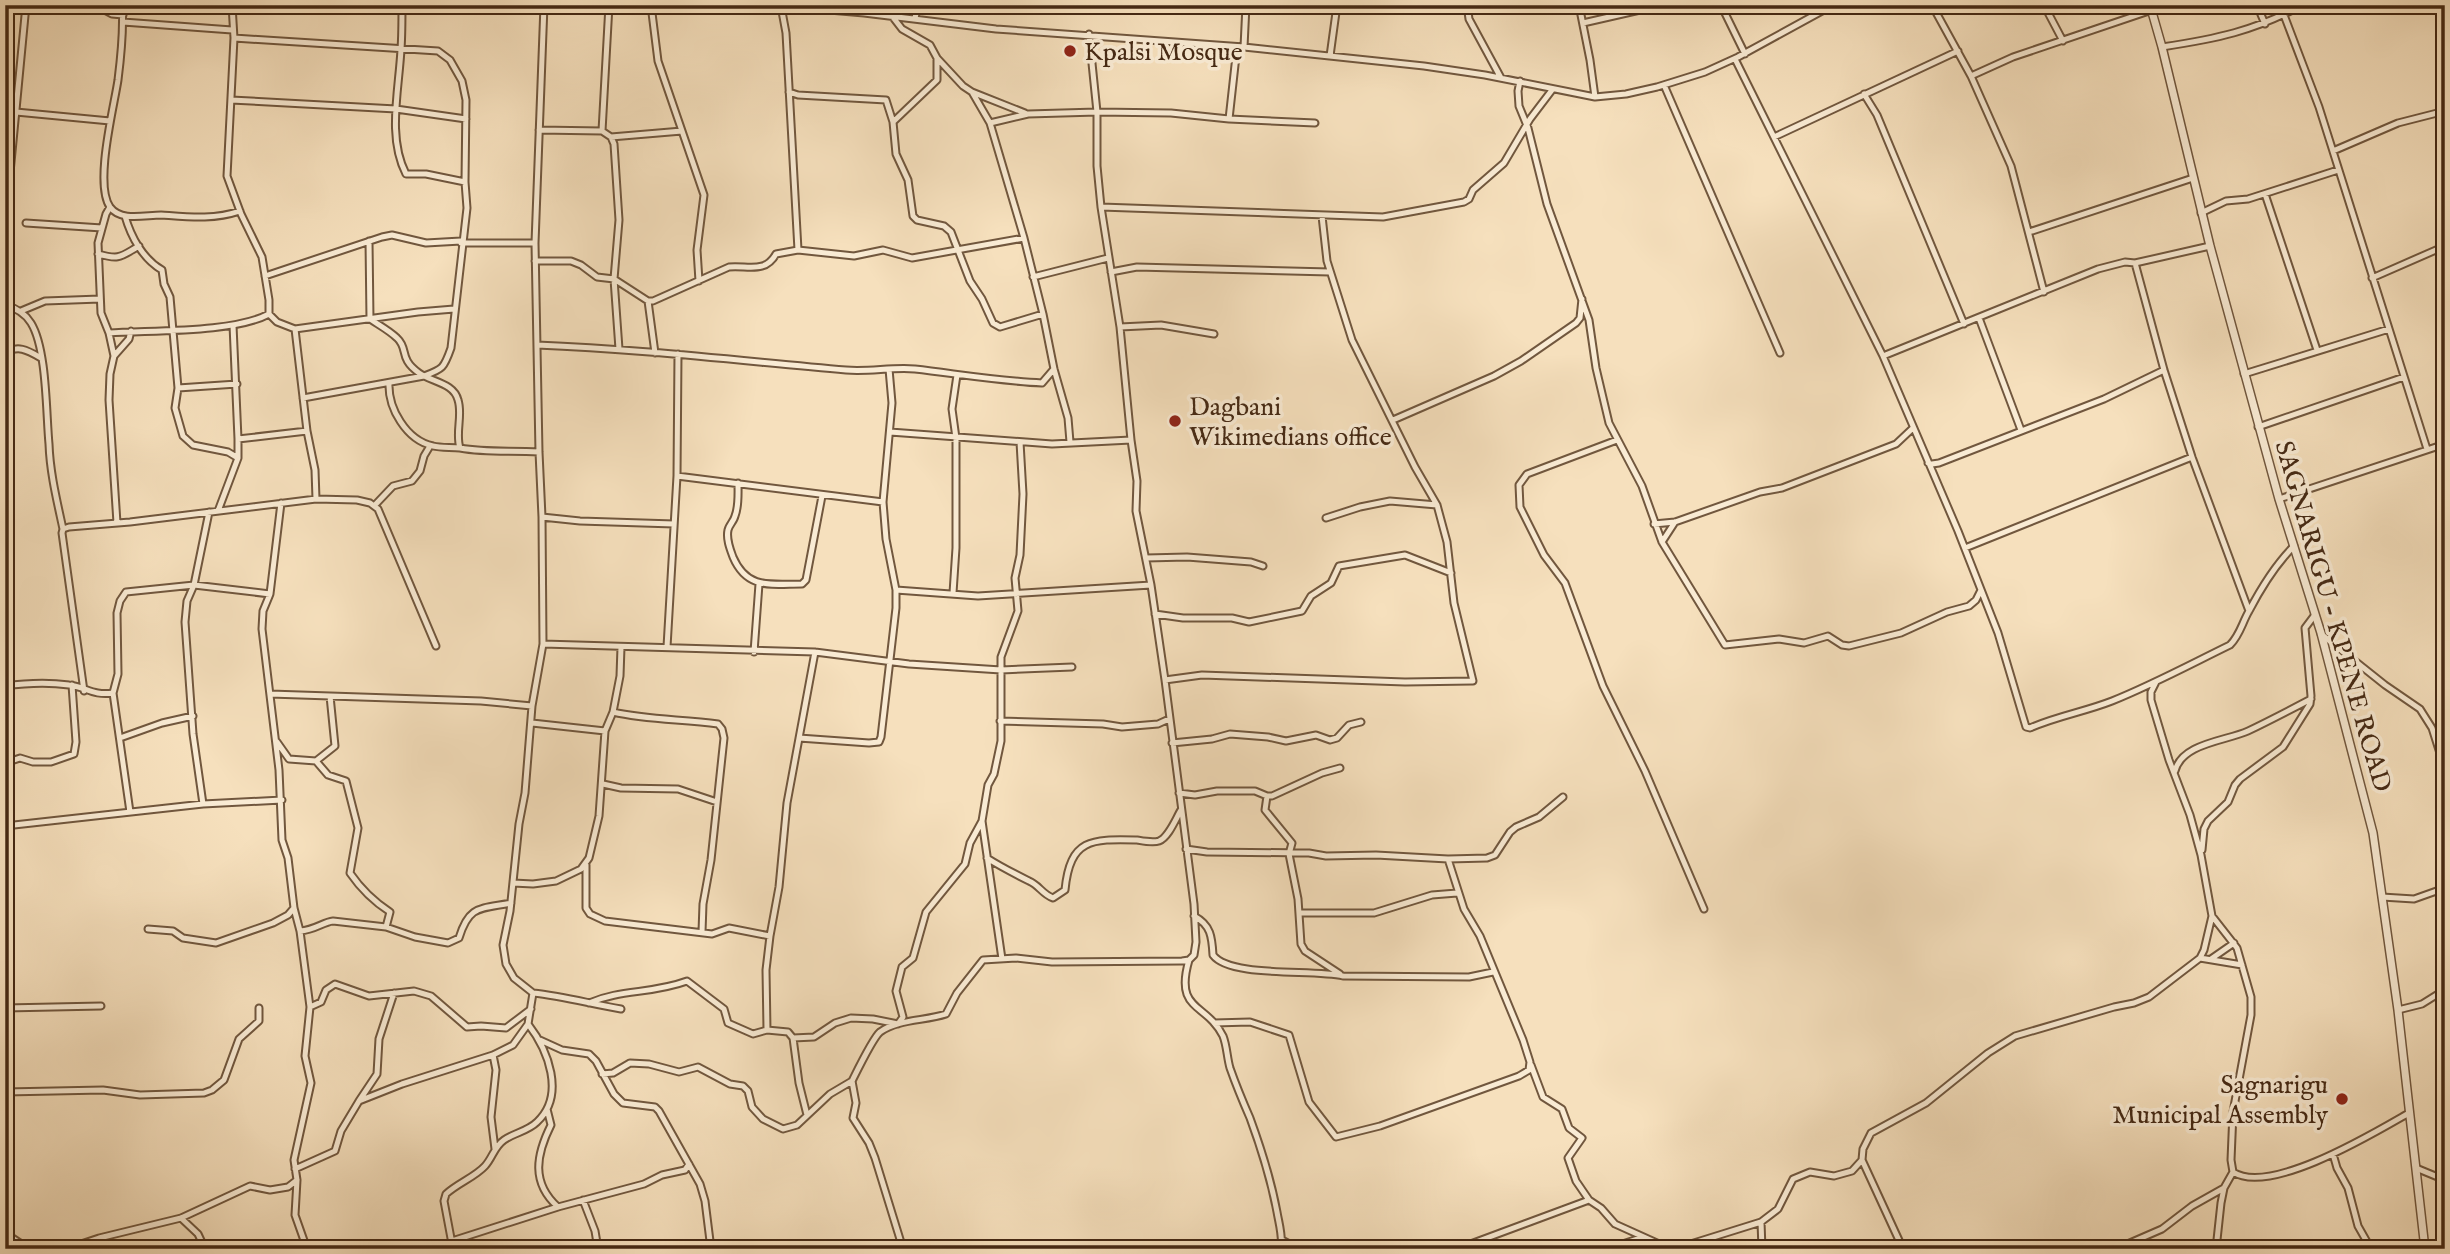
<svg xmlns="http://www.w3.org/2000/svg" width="2450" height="1254" viewBox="0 0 2450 1254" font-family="'IM FELL English',serif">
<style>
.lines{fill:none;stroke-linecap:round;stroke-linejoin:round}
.minor-casing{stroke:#71573e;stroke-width:9}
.tertiary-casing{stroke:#71573e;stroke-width:10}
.minor{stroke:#f9ebd4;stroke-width:5}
.tertiary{stroke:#f9ebd4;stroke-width:7}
.poi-dot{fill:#8f2418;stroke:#f9ebd4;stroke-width:2.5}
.labels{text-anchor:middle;stroke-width:7;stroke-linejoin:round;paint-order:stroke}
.poi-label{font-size:26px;fill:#452914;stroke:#f9ebd4;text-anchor:start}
.street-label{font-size:26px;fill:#452914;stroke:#f9ebd4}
</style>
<rect width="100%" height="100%" fill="#f6e0bd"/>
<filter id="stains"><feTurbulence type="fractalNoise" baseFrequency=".00286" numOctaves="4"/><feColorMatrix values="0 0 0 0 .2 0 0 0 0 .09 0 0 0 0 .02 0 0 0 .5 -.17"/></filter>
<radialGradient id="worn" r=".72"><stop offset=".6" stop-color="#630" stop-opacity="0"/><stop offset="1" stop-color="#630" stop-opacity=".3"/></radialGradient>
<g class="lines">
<g class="minor-casing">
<path id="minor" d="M 95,5 L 112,14 L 123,15
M 122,5 C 124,30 121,56 118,80 C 114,107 94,184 110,207 C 121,222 145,215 161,215 C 189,217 213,220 240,211
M 232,5 L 234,38 L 227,176 L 241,214 L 262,257 L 269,300 L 269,314
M 402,5 C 402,20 402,35 401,49 C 399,90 387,137 406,174 L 426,174 L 465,182
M 651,5 L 658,61 L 704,195 L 697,250 L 699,281
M 771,5 L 864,13 L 996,29 L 1244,47 L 1424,66 L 1485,75 L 1595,97 L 1626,94 L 1657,87 L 1705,72 L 1738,57 L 1833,5
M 1467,5 L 1469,19 L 1501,78
M 1579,5 L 1590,60 L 1595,97
M 1721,5 L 1745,54
M 1932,5 L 1971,76 L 2011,166 L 2044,292
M 2044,5 L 2063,41
M 2257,5 L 2265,24
M 781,6 L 786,33 L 798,250 L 854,256 L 883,250 L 912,258 L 1024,238
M 2284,15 L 2319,107 L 2427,449
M 892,16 L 902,29 L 930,45 L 937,58 L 963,86 L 972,92 L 990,123 L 1024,238 L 1043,314 L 1054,369 L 1068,418 L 1070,442
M 915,18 L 918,5
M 123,22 L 232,30
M 1583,23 L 1662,5
M 234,38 L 438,51 L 450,60 L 462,81 L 466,100 L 465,182 L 467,208 L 451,348 C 444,368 443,369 424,376 L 303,398
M 1244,47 L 1246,5
M 2162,47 C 2215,39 2255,31 2302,5
M 1330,56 L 1337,5
M 1735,59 L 1883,356 L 1958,531 L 1998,633 L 2026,727 L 2030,728 C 2057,716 2084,712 2112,701 C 2152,685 2191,664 2230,645 C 2240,635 2242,623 2249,611 C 2261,588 2276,564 2294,546
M 1971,76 L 2013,57 L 2152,10
M 1520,81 L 1518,91 L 1519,106 L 1528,128 L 1547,204 L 1589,320 L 1596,368 L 1609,423 L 1642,486 L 1662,542 L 1725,645 L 1779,639 L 1804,643 L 1828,636 L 1842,645 L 1849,646 L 1901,633 L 1947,612 L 1969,606 L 1976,600 L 1981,590
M 1664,85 L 1780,353
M 789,92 L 798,95 L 886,100 L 893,122 L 896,154 L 908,180 L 913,216 L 917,220 L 944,226 L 951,232 L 970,281 L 982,299 L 993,323 L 1000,327 L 1043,314
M 972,92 L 1025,113
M 1864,94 L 1877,115 L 1964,324
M 231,100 L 396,109 L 466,119
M 5,102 L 16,103
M 16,112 L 110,121
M 1229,119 L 1237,47
M 893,122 L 937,80 L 937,58
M 990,123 L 1028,114 L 1097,112 L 1171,113 L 1229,119 L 1315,123
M 539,130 L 602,131 L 611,137 L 614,144 L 619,220 L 614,279 L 619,349
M 602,131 L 609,5
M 611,137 L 682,131
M 1774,137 L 1958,51
M 2333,151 L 2398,123 L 2445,111
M 2265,194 L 2317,350
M 110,207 L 106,214 L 98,243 L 101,313 L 109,333 L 114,356
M 1101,207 L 1383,217 L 1464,202 L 1469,199 L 1473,190 L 1504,163 L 1530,119 L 1552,90
M 2201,213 L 2226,201 L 2248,199 L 2338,170
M 125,216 C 131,237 143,259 162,270 L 164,284 L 170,297 L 178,388 L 175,408 L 183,436 L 193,445 L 228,452 L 238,458
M 26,223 L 102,228
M 5,225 L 26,5
M 2029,232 L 2193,178
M 369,241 L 370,319 C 379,325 390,331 397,338 C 409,349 398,358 419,373 C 432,382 454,383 458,400 C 463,415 455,433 460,448 C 487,453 512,450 539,452
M 461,243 L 535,243
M 98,254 C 120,260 120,257 139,246
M 535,261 L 571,261 L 581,265 L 597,277 L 614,279 L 648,301 L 653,301 L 729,267 C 747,265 765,274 776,254 L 798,250
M 2135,263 L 2164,370 L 2192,457 L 2249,611
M 1111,272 L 1137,267 L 1330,272
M 265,276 L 382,237 L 392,235 L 426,243 L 461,241
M 1033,277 L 1108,258
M 2372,278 L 2445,246
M 648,301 L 655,353
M 5,305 C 16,308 25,313 31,323 C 47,349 46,413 49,444 C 50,473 57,501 63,529
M 21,311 L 45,301 L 100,299
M 1979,318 L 2021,430
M 233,325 L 238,439
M 1120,327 L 1161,325 L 1214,334
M 295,329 L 307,431 L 315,470 L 316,499
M 109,333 C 152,330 234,333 269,314 L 277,322 L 295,329 L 418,312 L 454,309
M 537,345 C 640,349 743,361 846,370 C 869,372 892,367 915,369 C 958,374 999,381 1042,383 L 1054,369
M 5,355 C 16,343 29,351 41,358
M 1883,356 L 2098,269 L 2125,262 L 2135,263 L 2210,246
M 2244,374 L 2389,329
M 389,383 C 388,408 406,440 433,446 C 441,448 451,447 460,448
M 178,388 L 237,384
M 1393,420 L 1494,376 L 1521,361 L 1576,323 L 1580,318 L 1582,299
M 2258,427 L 2404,377
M 890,432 L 1052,444 L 1131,440
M 1617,440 L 1527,474 L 1519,485 L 1520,507 L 1544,555 L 1565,583 L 1603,686 L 1645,771 L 1704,909
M 1928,463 L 1932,464 L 1939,463 L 2104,399 L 2164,370
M 677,476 L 883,502
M 738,483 C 738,494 739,506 735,516 C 734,521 729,525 728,530 C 726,539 730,549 733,557 C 747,590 771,584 802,584 L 806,580 L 822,496
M 2279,499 L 2445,444
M 281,503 L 270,594 L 263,611 L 262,629 L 279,770 L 282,840 L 288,858 L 294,908 L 300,931 L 310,1007 L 305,1056 L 311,1083 L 294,1160 L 297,1180 L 295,1215 L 307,1249
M 375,505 L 393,486 L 412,481 L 420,471 L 424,456 L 430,446
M 218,511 L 238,458 L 238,439 L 307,431
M 542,517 L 580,521 L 674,524
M 1326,518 L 1360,507 L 1390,501 L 1437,505
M 117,523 L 109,400 L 110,374 L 114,356 L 129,339 L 131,331
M 1654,524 L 1675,522 L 1760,492 L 1782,488 L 1896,444 L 1913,428
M 1662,542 L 1675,522
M 1965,548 L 2192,457
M 1146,558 L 1187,557 L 1251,562 L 1263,566
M 896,590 L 978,596 L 1151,585
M 953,593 L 956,548 L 956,438 L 952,409 L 957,375
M 1155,614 L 1183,618 L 1232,618 L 1249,622 L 1302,611 L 1311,596 L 1331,583 L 1339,566 L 1405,555 L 1451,573
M 2321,634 L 2385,685 L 2420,709 L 2432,728 L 2445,769
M 543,644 L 815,652 L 909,664 L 1001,670 L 1072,667
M 667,647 L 677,476 L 678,354
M 754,652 L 759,584
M 1165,680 L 1202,675 L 1405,682 L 1473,681 L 1454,603 L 1447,542 L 1437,505 L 1415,467 L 1352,340 L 1327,261 L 1322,216
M 2156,682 L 2151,692 L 2151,700 L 2169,760 L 2190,815 L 2201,855 L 2212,916 L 2237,948 L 2251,997 L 2251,1015 L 2233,1112 L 2231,1160 L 2233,1172 L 2224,1188 L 2221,1203 L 2216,1249
M 5,686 C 26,683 48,682 69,685 C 86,687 93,696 113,693
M 84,691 L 62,533 L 63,529 L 69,527 L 130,522 L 316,499 L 357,500 L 370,503 L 378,509 L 436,646
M 270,694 L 481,701 L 532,706
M 613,712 C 647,720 683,719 718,724 L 722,729 L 724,738 L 711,860 L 703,904 L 702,932
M 1000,721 L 1103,724 L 1122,727 L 1158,724 L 1169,719
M 532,723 L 605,731
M 120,738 L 162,723 L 193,716
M 799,738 L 869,743 L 879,742 L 881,737 L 896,608 L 896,590 L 886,539 L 883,502 L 892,403 L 889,369
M 277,742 L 289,759 L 316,761 L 328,775 L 346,781 L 358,828 L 350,873 C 361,889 373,901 390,912 L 386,927
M 1172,743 L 1212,739 L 1230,734 L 1268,737 L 1286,741 L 1316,735 L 1330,740 L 1337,738 L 1349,725 L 1361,722
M 316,761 L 335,746 L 330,696
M 5,763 L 20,758 L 33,762 L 51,762 L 74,754 L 76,742 L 72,685
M 2175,771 C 2182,743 2226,741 2248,731 C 2269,721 2290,710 2311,699
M 603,784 L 621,788 L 678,789 L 717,802
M 1179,793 L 1195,795 L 1217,791 L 1255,791 L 1267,796 L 1272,796 L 1322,773 L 1340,768
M 1267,796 L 1265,810 L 1292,843 L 1289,854 L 1298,899 L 1301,944 L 1305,951 L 1340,974
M 203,804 L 193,734 L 185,622 L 187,601 L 194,585 L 209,512
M 130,812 L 113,693 L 118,674 L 117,613 L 120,601 L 126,592 L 194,585 L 270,594
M 982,821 L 1002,959
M 5,826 L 203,804 L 282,800
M 1186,849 L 1207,852 L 1309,853 L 1326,856 L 1376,855 L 1448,859 L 1487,858 L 1495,855 L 1510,832 L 1516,827 L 1539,817 L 1563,797
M 2202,850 L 2204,829 L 2208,821 L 2228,802 L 2235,785 L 2240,779 L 2283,747 L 2310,704 L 2311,696 L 2305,628 L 2314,616
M 987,858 C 1001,867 1015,874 1029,881 C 1039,885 1042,894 1053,898 L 1065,890 C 1070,838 1092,839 1137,840 C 1143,841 1153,843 1159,841 C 1169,837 1176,818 1181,810
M 586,865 L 586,908 L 590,914 L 605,921 L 712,934 L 729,928 L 770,936
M 513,883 L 533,884 L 556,881 L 581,869 L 589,858 L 599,816 L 605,731 L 613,712 L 620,676 L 621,647
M 2382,897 L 2414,899 L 2445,888
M 1299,913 L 1374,913 L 1432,895 L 1457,893
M 1194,916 C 1211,925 1212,937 1213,955 C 1230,978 1314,969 1343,976 L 1469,977 L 1493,972
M 148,929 L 173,931 L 183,938 L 216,943 L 273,923 L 288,915 L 294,908
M 300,931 C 315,930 323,922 333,921 L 386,927 L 415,937 L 448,943 L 459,938 C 469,905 480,909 511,903
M 2200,958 L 2242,965
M 2211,959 L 2234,943
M 1189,960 C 1174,1012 1206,1002 1223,1036 C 1227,1046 1227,1058 1230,1068 C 1236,1085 1243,1102 1250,1118 C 1261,1148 1271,1180 1277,1212 C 1279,1224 1283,1236 1281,1249
M 533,993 C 563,996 591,1004 621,1009
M 589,1003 C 621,989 652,994 687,981 L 724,1009 L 728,1023 L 753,1034 L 767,1030
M 310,1007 L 321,1002 L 326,990 L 335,984 L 369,996 L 414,991 L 431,996 L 467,1027 L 481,1026 L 506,1028 L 531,1009
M 5,1008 L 101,1006
M 2398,1010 L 2422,1004 L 2438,994 L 2445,992
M 1214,1023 L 1250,1022 L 1289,1035 L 1309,1102 L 1336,1137 L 1380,1126 L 1519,1076 L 1529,1070 L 1530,1062 L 1523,1040 L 1480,936 L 1464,909 L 1448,859
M 793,1038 L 814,1037 L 835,1023 L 851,1018 L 873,1019 L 898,1024 L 903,1017 L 896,991 L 902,967 L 913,958 L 926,912 L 965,864 L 970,843 L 982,821 L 988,785 L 994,774 L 1001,741 L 1001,657 L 1018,611 L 1015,578 L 1020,555 L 1023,494 L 1020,442
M 540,1040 L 562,1050 L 589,1054 L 596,1061 L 614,1094 L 623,1103 L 655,1107 L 659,1111 L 700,1184 L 705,1201 L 711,1249
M 493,1055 L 496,1070 L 491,1117 L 495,1149
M 1531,1065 L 1543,1097 L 1562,1109 L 1569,1128 L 1582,1138 L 1568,1158 L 1576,1181 L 1589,1200
M 602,1074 L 613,1073 L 630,1063 L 649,1064 L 679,1072 L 698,1067 L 730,1084 L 743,1086 L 748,1091 L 752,1107 L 763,1119 L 783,1129 L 797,1125 L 830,1094 L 852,1081
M 5,1092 L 103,1090 L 140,1095 L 204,1093 L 212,1090 L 224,1080 L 239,1039 L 259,1021 L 259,1008
M 359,1101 L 377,1074 L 379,1039 L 394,993
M 547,1109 L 551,1125 C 536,1155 531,1183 558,1207
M 807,1115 L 799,1083 L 793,1038 L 788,1032 L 767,1030 L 766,970 L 770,936 L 779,887 L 787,803 L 815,652
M 2333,1154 L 2337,1168 L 2348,1188 L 2358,1226 L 2371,1249
M 1862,1160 L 1903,1249
M 2416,1168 L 2445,1180
M 295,1169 L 335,1151 L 341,1131 L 359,1101 L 402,1084 L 493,1055 L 513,1045 L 528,1024 L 533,993 L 514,978 L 506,964 L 503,945 L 510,911 L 519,824 L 525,793 L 532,706 L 543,644 L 542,517 L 539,452 L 535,243 L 544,5
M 2233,1172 C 2270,1196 2374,1133 2409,1113
M 583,1200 L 595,1231 L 598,1249
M 181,1218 L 198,1234 L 205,1249
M 5,1233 L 29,1249
M 1282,1240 L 1299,1249
M 452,1241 L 558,1207 L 644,1184 L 662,1175 L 685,1170 L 689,1164
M 66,1249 L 99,1238 L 181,1218 L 250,1186 L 270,1190 L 288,1187 L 297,1180
M 453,1249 L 444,1201 L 446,1194 C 458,1183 475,1177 485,1166 C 493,1157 494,1147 504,1140 C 514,1133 528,1131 537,1122 C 566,1095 548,1050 528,1024
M 903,1249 L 875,1158 L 869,1143 L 853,1118 L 856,1103 L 852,1081 C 857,1071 873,1038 880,1032 C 898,1019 925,1021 946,1014 L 957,993 L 983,960 L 1016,958 L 1052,962 L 1182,961 L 1189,960 L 1194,955 L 1196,942 L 1194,904 L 1165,680 L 1151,585 L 1136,511 L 1137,481 L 1131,440 L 1120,327 L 1101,207 L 1097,166 L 1097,112 L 1089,34
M 1457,1249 L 1589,1200 L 1601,1208 L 1615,1224 L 1666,1247 L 1681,1247 L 1761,1222
M 1607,1249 L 1641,1238
M 1762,1249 L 1761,1222 L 1778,1209 L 1793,1179 L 1810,1172 L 1834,1176 L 1852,1171 L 1862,1160 L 1863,1149 L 1871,1133 L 1926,1103 L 1988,1053 L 2015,1036 L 2114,1007 L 2134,1003 L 2149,997 L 2200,958 L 2204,950 L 2212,916
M 2116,1249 L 2162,1229 L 2192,1206 L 2224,1188"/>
</g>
<g class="tertiary-casing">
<path id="tertiary" d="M 2150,5 L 2162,47 L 2210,246 L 2279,499 L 2321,633 L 2373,833 L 2398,1010 L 2425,1249"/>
</g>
<use href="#minor" class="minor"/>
<use href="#tertiary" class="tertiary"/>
</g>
<g class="poi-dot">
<circle cx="1070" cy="51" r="7"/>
<circle cx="1175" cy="421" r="7"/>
<circle cx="2342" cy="1099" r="7"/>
</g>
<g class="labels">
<g class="poi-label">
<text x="1084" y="60">Kpalsi Mosque</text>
<text x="1189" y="415">Dagbani<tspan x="1189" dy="30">Wikimedians office</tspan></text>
<text x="2328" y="1093" text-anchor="end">Sagnarigu<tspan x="2328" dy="30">Municipal Assembly</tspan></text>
</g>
<g class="street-label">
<text transform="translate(2334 616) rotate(74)" y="9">SAGNARIGU - KPENE ROAD</text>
</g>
</g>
<rect width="2450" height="1254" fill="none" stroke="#f6e0bd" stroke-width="28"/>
<rect x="7" y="7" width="2436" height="1240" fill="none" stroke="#452914" stroke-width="3.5"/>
<rect x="14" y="14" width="2422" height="1226" fill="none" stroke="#452914" stroke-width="2"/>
<rect width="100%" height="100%" filter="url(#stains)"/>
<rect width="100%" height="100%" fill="url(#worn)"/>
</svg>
